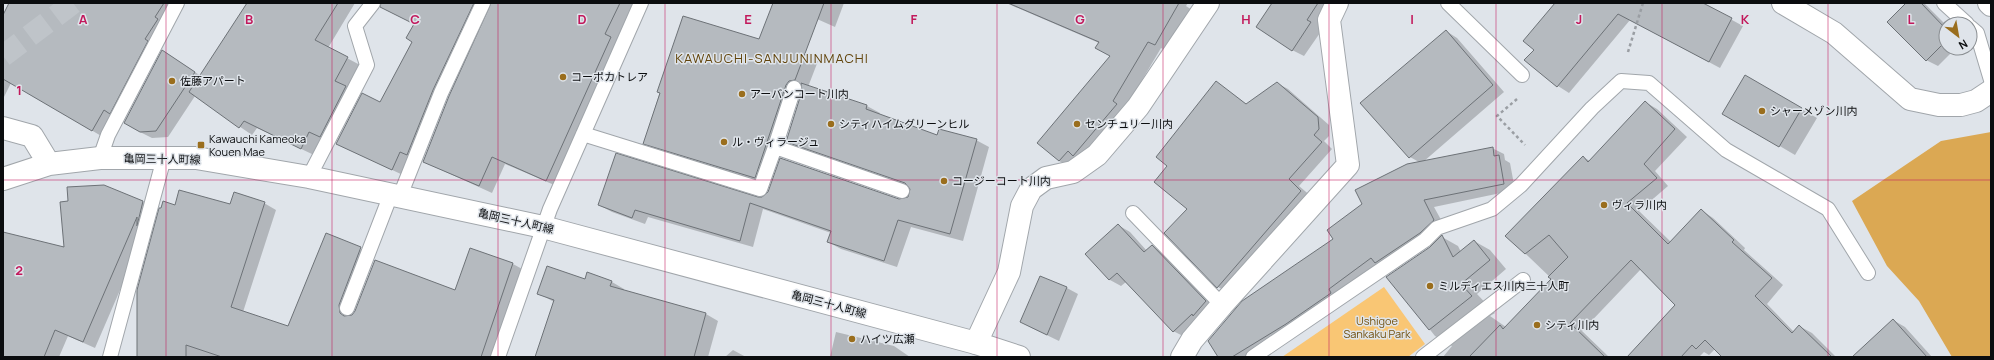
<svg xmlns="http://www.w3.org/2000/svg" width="1994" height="360" viewBox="0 0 1994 360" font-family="Manrope,'Noto Sans JP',sans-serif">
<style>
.green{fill:#f9c674}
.forest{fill:#dba853}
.shadow{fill:#0003}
.building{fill:#b5babf;stroke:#6d7277}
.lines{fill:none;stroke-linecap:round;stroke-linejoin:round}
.highway-tunnel{stroke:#bfc4c9;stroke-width:22;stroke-dasharray:22 11;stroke-linecap:butt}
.lane-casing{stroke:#a1a6ab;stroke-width:16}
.street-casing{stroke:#a1a6ab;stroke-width:24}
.secondary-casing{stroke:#a1a6ab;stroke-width:24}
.path{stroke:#9a9ea3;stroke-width:2.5;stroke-dasharray:3 3;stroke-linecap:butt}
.lane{stroke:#fff;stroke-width:14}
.street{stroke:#fff;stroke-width:22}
.secondary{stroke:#fff;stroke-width:22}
.grid{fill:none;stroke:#c2185b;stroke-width:1;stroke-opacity:0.55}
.poi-dot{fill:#9a6e1d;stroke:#dfe4ea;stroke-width:1.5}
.labels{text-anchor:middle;stroke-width:3;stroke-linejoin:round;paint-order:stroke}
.poi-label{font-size:11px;fill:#0b0d0f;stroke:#dfe4ea;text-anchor:start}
.street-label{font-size:11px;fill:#0b0d0f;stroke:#dfe4ea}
.park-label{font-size:11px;fill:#72510f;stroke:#dfe4ea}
.quarter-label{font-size:13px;letter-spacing:1px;fill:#614309;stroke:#dfe4ea}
.grid-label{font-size:13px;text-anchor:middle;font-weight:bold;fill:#c2185b;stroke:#dfe4ea;stroke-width:3;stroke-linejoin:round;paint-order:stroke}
</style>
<rect width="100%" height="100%" fill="#dfe4ea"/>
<path class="green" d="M 1384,287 L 1425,344 L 1408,357 L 1282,357 Z"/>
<path class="forest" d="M 1991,132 L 1991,357 L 1952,357 L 1919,301 L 1887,266 L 1852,201 L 1941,141 Z"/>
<path class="shadow" d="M 10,3 L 180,3 L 103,137 L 11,83 L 3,99 L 3,17 Z
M 248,3 L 355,3 L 328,48 L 360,65 L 314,155 L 257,128 L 252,135 L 195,96 L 168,137 L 152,138 L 140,132 L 173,58 L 201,76 Z
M 416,3 L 491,3 L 405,176 L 337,144 L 381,103 L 413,41 Z
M 491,3 L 635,3 L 559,187 L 505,164 L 492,193 L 424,162 Z
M 781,3 L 844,3 L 835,27 Z
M 1006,3 L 1188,3 L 1186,6 L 1192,10 L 1168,52 L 1161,48 L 1125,109 L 1072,168 L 1059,161 L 1112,56 L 1099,43 Z
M 1273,3 L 1329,3 L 1324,18 L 1318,28 L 1322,30 L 1304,56 L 1292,50 Z
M 1557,3 L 1701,3 L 1743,26 L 1720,68 L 1630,20 L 1569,93 L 1558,86 L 1526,60 L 1535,50 Z
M 1908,3 L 1924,3 L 1946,25 L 1946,48 L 1956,48 L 1938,66 L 1926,60 Z
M 683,18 L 805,54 L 818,61 L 808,87 L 867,106 L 880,113 L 879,115 L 938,136 L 976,140 L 989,147 L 963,241 L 911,227 L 897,267 L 841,249 L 828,242 L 831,233 L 763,209 L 753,247 L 648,217 L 645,224 L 612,212 L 599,205 L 758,198 L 899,200 L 909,198 L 911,189 L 909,187 L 800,149 L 787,141 L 803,91 L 803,87 L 799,93 L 768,185 L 657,151 L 644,143 Z
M 1446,31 L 1457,38 L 1504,92 L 1423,162 L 1492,148 L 1504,154 L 1505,160 L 1510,163 L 1515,190 L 1434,207 L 1445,227 L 1254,357 L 1219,357 L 1335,239 L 1419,162 L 1410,157 Z
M 1745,76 L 1817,118 L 1795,155 L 1723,113 Z
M 1216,82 L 1247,105 L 1277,83 L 1288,89 L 1329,125 L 1329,136 L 1324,141 L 1332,149 L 1299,186 L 1312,197 L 1229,293 L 1218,287 L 1165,233 L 1188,209 L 1169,166 Z
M 1645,102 L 1657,109 L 1687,137 L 1655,171 L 1668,186 L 1639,211 L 1671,242 L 1701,210 L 1713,218 L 1745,248 L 1744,250 L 1783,285 L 1767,304 L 1794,332 L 1799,326 L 1812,333 L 1836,357 L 1723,357 L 1715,349 L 1709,355 L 1704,352 L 1699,357 L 1628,357 L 1677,305 L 1641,269 L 1582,331 L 1609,357 L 1443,357 L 1452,346 L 1435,336 L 1388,277 L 1430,248 L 1442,237 L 1458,246 L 1461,252 L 1474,241 L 1490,250 L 1506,269 L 1477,294 L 1495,313 L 1490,316 L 1506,327 L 1552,279 L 1507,236 L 1583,157 L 1590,161 Z
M 104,186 L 143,202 L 155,209 L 95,348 L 68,336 L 59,357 L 3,357 L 3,234 L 65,249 L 69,202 Z
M 264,203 L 276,210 L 243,312 L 288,327 L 326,234 L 372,255 L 350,312 L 351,316 L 456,291 L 513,264 L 524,270 L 494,357 L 138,357 L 176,206 Z
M 1118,225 L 1130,232 L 1147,251 L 1152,246 L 1163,253 L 1217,308 L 1185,337 L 1173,331 L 1126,282 L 1121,286 L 1110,280 L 1087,254 Z
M 612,282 L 624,289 L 624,291 L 706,314 L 718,321 L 708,357 L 536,357 L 554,302 L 538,293 Z
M 1067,288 L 1078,294 L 1059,341 L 1032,328 Z
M 1893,320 L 1905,327 L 1932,357 L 1880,357 Z
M 836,332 L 894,346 L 910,357 L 830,357 Z
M 733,350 L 746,357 L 725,357 Z"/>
<path class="building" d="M 9,3 L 164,3 L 155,17 L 158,19 L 145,39 L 148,41 L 110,114 L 104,110 L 92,131 L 3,79 L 3,15 Z
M 247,3 L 338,3 L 315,40 L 348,57 L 335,81 L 346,86 L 320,137 L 309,132 L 301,149 L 244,121 L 239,128 L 189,92 Z
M 381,3 L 474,3 L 433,90 L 407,155 L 400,152 L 392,170 L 336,144 L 362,93 L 380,102 L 412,42 L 406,38 L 414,24 L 380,7 Z
M 491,3 L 620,3 L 605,34 L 611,37 L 546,181 L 492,157 L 479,186 L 423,162 L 449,96 Z
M 773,3 L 824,3 L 795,80 L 789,81 L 786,85 L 755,178 L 643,144 L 660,93 L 657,92 L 683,16 L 759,39 Z
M 1008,3 L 1179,3 L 1155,45 L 1148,42 L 1113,101 L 1117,104 L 1073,156 L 1068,151 L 1059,161 L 1037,143 L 1110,56 L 1095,48 L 1099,42 Z
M 1272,3 L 1318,3 L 1307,20 L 1311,22 L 1292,51 L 1256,27 Z
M 1555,3 L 1703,3 L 1732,18 L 1709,62 L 1618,14 L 1557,87 L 1524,60 L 1534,50 L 1523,41 Z
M 1906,3 L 1921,3 L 1946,29 L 1946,41 L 1926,61 L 1887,22 Z
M 1446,30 L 1493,85 L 1409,158 L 1360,103 Z
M 162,50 L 195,72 L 156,131 L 140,132 L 124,123 Z
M 1745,75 L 1802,108 L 1779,147 L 1722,114 Z
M 1216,81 L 1246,104 L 1277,82 L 1318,117 L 1319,129 L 1314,135 L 1322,142 L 1289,179 L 1301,191 L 1217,288 L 1164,233 L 1187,209 L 1154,182 L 1167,166 L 1156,157 Z
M 801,83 L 867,105 L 866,109 L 937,135 L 939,129 L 977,139 L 950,234 L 898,220 L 884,261 L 827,242 L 831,231 L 750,203 L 740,241 L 635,210 L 632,218 L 598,205 L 616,153 L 758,197 L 762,197 L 768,192 L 780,158 L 899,199 L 908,197 L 910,189 L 905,183 L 786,142 L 802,91 Z
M 1645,101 L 1675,129 L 1644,164 L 1657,178 L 1627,203 L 1668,244 L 1701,209 L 1734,240 L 1732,242 L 1772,278 L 1755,296 L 1792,333 L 1799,325 L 1832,357 L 1722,357 L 1705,340 L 1696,349 L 1692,345 L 1681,357 L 1627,357 L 1675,305 L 1631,260 L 1570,323 L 1605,357 L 1469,357 L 1500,325 L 1503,329 L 1551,279 L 1548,277 L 1568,257 L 1549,235 L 1525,254 L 1505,236 L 1583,156 L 1588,162 Z
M 1493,147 L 1494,156 L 1499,155 L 1504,184 L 1424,200 L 1434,220 L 1420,233 L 1375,263 L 1371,258 L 1329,289 L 1331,293 L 1286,324 L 1232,357 L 1218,357 L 1208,341 L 1242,301 L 1333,239 L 1327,230 L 1362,204 L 1355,190 L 1407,164 Z
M 104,185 L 143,201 L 137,226 L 137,217 L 83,342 L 55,330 L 44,357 L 3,357 L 3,232 L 64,247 L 60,202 L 68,201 L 67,187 Z
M 179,190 L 230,204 L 234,192 L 265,202 L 231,307 L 288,326 L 326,233 L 361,247 L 339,305 L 340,313 L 344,316 L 352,315 L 355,311 L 375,260 L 455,290 L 470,248 L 513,263 L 481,357 L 222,357 L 186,345 L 186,357 L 137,357 L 137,290 L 159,208 L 161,208 L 163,201 L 175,205 Z
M 1118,224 L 1144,252 L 1152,245 L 1206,301 L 1193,316 L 1192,314 L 1173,332 L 1117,273 L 1109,280 L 1085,254 Z
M 1442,235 L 1453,257 L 1474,240 L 1490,260 L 1461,284 L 1472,296 L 1429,330 L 1386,277 L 1430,247 Z
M 547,266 L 585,279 L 587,272 L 612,281 L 610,286 L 706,313 L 694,357 L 535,357 L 554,300 L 537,294 Z
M 1040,276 L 1067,287 L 1047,335 L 1020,322 Z
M 1893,319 L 1927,357 L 1852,357 Z"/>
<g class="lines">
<path class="highway-tunnel" d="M 3,56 L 73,3"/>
<g class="lane-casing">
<path id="lane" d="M 1448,3 L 1522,75
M 1944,3 L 1967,24
M 1970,27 L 1977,33 L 1991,80
M 583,134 L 760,189 L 775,147 L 902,191
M 775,147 L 794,88
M 100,158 L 108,135 L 177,3
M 309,177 L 367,65 L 355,26 L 373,3
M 400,196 L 441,93 L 483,3
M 1133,213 L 1222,305
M 347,308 L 391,194
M 110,357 L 164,158
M 498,357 L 550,209 L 641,3
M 1253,357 L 1425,240 L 1437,228 L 1492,209 L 1521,185 L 1592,108 L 1621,81 L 1649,83 L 1726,150 L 1828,209 L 1868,273
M 1423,357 L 1523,280"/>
</g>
<g class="street-casing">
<path id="street" d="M 1783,3 L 1834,33 L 1910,99 L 1939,105 L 1961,105 L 1976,101 L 1991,91
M 1989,3 L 1991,5
M 976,343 L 1009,272 L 1022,206 L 1031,189 L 1046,178 L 1073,172 L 1097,155 L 1138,107 L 1208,3
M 1182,357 L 1192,340 L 1222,305 L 1348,165 L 1329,20 L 1337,3"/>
</g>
<g class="secondary-casing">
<path id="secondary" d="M 3,128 L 32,136 L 49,164
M 3,179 L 49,164 L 100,158 L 196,158 L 309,177 L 543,227 L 976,343 L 1019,357"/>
</g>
<path class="path" d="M 1628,52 L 1643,3
M 1517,99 L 1497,116 L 1525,145"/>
<use href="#lane" class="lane"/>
<use href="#street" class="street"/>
<use href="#secondary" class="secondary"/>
</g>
<path class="grid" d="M 166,3 L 166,357M 332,3 L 332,357M 498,3 L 498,357M 665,3 L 665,357M 831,3 L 831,357M 997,3 L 997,357M 1163,3 L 1163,357M 1329,3 L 1329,357M 1496,3 L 1496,357M 1662,3 L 1662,357M 1828,3 L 1828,357M 3,180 L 1991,180"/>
<g class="poi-dot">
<circle cx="563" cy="77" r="4"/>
<circle cx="172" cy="81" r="4"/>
<circle cx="742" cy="94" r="4"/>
<circle cx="1762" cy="111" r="4"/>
<circle cx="831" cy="124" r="4"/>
<circle cx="1077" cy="124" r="4"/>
<circle cx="724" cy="142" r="4"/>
<rect x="197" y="141" width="8" height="8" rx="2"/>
<circle cx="944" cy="181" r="4"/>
<circle cx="1604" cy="205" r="4"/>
<circle cx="1430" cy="286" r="4"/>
<circle cx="1537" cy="325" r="4"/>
<circle cx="852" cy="339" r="4"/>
</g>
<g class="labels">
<g class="poi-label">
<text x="571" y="81">コーポカトレア</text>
<text x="180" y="85">佐藤アパート</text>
<text x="750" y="98">アーバンコート川内</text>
<text x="1770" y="115">シャーメゾン川内</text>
<text x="839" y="128">シティハイムグリーンヒル</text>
<text x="1085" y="128">センチュリー川内</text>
<text x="209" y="143">Kawauchi Kameoka<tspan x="209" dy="13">Kouen Mae</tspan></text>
<text x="732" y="146">ル・ヴィラージュ</text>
<text x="952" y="185">コージーコート川内</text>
<text x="1612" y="209">ヴィラ川内</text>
<text x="1438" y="290">ミルディエス川内三十人町</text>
<text x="1545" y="329">シティ川内</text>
<text x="860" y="343">ハイツ広瀬</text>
</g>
<g class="street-label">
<text transform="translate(162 159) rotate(1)" y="4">亀岡三十人町線</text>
<text transform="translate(516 221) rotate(13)" y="4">亀岡三十人町線</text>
<text transform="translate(829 304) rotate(15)" y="4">亀岡三十人町線</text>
</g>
<g class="park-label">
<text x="1377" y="325">Ushigoe<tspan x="1377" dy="13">Sankaku Park</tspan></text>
</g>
<g class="quarter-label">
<text x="772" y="63">KAWAUCHI-SANJUNINMACHI</text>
</g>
</g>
<g class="grid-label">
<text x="83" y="24">A</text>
<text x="249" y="24">B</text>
<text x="415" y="24">C</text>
<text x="582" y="24">D</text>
<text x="748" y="24">E</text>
<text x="914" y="24">F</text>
<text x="1080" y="24">G</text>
<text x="1246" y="24">H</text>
<text x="1412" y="24">I</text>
<text x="1579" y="24">J</text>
<text x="1745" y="24">K</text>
<text x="1911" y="24">L</text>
<text x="19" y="95">1</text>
<text x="19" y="275">2</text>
</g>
<rect width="1994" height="360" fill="none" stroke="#0b0d0f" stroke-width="8"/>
<g transform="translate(1958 36) rotate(149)"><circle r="19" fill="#dfe4ea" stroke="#8a8e92"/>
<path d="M0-3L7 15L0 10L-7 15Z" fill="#9a6e1d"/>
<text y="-6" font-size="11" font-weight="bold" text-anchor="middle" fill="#0b0d0f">N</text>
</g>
</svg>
